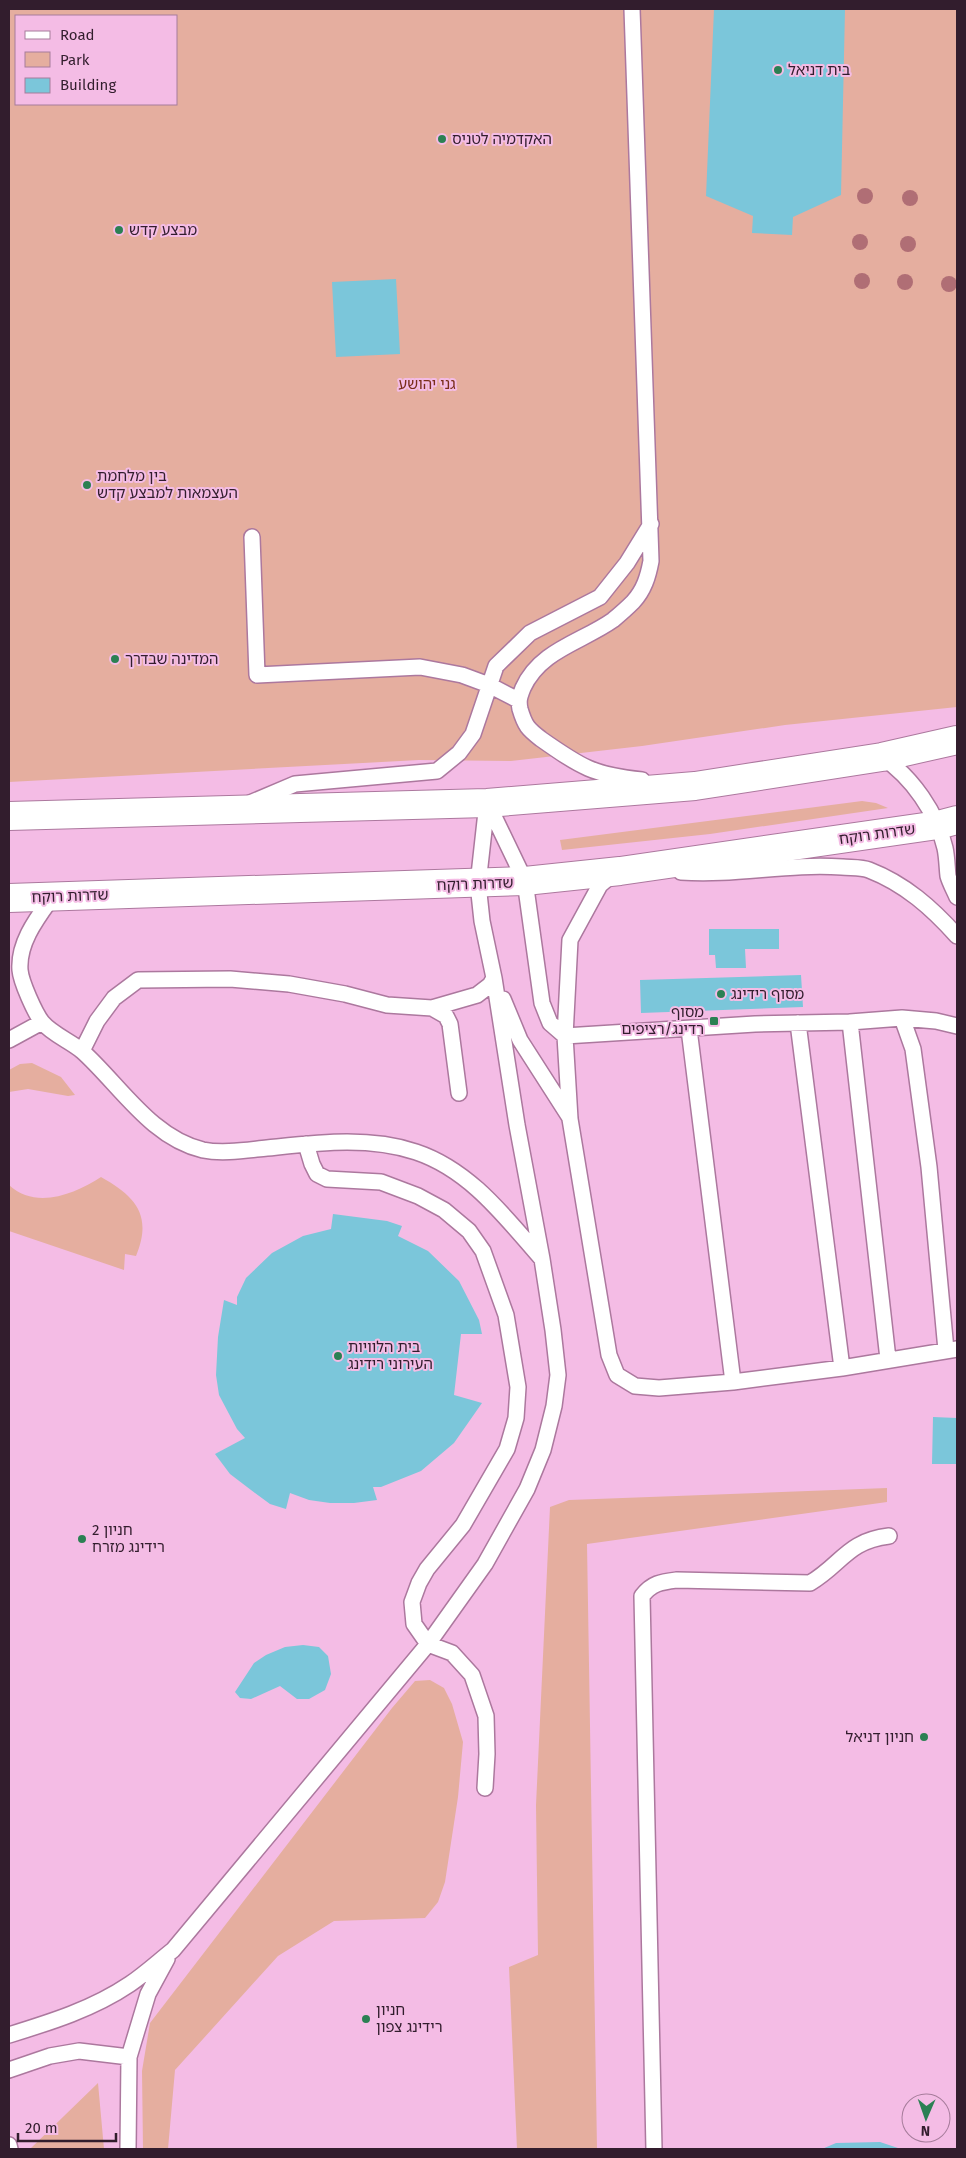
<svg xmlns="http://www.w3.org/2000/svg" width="966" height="2158" viewBox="0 0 966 2158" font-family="'Fira Sans','Noto Sans Hebrew',sans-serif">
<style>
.green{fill:#e5ae9f;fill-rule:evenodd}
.building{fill:#7bc6da}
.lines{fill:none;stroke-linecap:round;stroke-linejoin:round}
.service-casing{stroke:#ac789e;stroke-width:18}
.secondary-casing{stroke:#ac789e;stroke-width:30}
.service{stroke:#fff;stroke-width:15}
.secondary{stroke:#fff;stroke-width:28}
.tree{fill:#b06e75}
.poi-dot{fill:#2b8053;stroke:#f4bce5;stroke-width:2}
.labels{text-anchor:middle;stroke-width:4;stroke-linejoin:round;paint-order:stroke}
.poi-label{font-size:15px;fill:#321d2d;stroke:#f4bce5;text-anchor:start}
.park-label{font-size:15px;fill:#792e19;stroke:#f4bce5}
.street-label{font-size:15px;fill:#321d2d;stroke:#f4bce5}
</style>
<rect width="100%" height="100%" fill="#f4bce5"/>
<path class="green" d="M 9,9 L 957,9 L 957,707 L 785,725 L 642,746 L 511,761 L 419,760 L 9,782 ZM 16,16 L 176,16 L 176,104 L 16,104 Z
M 862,801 L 876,803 L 888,808 L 710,834 L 562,850 L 560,840 Z
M 32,1063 L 61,1077 L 75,1095 L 68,1096 L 28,1089 L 9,1092 L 9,1070 L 20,1064 Z
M 101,1177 C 135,1196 153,1215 136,1256 L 125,1254 L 124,1270 L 9,1231 L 9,1185 C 36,1210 75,1194 101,1177 Z
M 887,1488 L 887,1502 L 587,1544 L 597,2149 L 517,2149 L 509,1967 L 538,1955 L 536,1805 L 550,1507 L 569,1500 Z
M 430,1680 L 444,1688 L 452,1704 L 463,1742 L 458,1797 L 445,1882 L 438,1902 L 425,1918 L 334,1921 L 278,1956 L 175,2070 L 168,2149 L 143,2149 L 142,2071 L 150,2023 L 392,1708 L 415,1681 Z
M 98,2083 L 104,2149 L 30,2149 Z"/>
<path class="building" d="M 714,9 L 845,9 L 841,195 L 793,217 L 792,235 L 752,233 L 753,216 L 706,196 Z
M 396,279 L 400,354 L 336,357 L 332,282 Z
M 709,929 L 779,929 L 779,949 L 745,949 L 746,968 L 716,968 L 715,955 L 709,955 Z
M 801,975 L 803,1007 L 641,1013 L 640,980 Z
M 333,1214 L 387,1221 L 402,1226 L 398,1236 L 428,1251 L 459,1281 L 479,1320 L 482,1334 L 461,1334 L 454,1395 L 482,1403 L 454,1443 L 421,1471 L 381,1487 L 373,1487 L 377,1500 L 354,1503 L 330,1503 L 309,1500 L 290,1493 L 286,1509 L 270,1504 L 251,1490 L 230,1474 L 215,1454 L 245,1438 L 237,1429 L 219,1395 L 216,1375 L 218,1337 L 224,1300 L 237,1305 L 237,1297 L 246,1278 L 272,1253 L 303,1236 L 331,1229 Z
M 933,1417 L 957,1418 L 957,1464 L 932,1464 Z
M 303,1645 L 319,1647 L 328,1656 L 331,1674 L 325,1690 L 309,1699 L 297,1699 L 280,1686 L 251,1699 L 240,1698 L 235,1692 L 254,1663 L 266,1655 L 285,1647 Z
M 880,2142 L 901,2149 L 822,2149 L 836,2143 Z"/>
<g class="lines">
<g class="service-casing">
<path id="service" d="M 632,9 L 651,561 C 648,577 644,590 633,602 C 627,608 619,615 613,620 C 582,642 540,650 523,688 C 520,696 518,700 520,709 C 525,726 528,729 541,739 C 581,767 593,775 642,780
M 252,537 L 257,675 L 420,667 L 462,675 L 489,685 L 518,700
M 882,757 C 912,777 937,813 945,848 C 947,857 947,867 948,876 C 950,883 954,890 957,897
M 250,803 L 295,784 L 437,771 L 459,753 L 473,734 L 496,666 L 530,633 L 600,597 L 627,563 L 651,524
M 488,804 L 525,881 L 542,1003 L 550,1023 L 565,1036 L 755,1024 L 850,1022 L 902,1018 L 936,1021 L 957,1026
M 681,872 C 735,876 788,863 842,867 C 850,868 861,867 869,870 C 905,884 932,908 957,936
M 614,873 L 600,885 L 570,940 L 565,1036 L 570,1119 L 609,1355 L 617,1375 L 635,1386 L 659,1388 L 733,1382 L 842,1368 L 957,1349
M 53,896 C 38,917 18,942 20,970 C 21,982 35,1013 42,1022 C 52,1034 70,1041 82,1051 C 119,1084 151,1138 203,1150 C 223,1154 247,1150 267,1148 C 316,1143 368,1136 416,1152 C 470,1170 505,1217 541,1258
M 503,999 L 520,1040 L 570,1118
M 432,1008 L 446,1016 L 450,1024 L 459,1093
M 902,1018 L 913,1049 L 929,1167 L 946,1350
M 850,1022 L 888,1359
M 798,1023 L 842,1368
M 689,1029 L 733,1382
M 9,1040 L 42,1022
M 82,1051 L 97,1021 L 114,998 L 138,980 L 230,979 L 289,984 L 345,994 L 387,1005 L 432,1008 L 477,995 L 490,985 L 494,978
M 306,1144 L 312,1164 L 317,1174 L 327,1179 L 381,1182 L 418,1196 L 444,1210 L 469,1231 L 483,1251 L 506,1315 L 518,1387 L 516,1418 L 507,1449 L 463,1525 L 427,1569 L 419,1583 L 412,1602 L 414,1624 L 428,1644 L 452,1653 L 472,1675 L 486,1716 L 487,1754 L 485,1788
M 9,2035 C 51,2022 93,2009 130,1984 C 145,1974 159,1961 173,1950 L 428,1644 L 485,1564 L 527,1489 L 543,1450 L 554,1406 L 558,1375 L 553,1330 L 542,1259 L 517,1125 L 494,978 L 482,921 L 478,884 L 487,803
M 9,2070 L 50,2056 L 79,2051 L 129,2057
M 9,2145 L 10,2149
M 128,2149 L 129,2057 L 148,1994 L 167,1959
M 654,2149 L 642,1596 C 652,1583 661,1582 677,1580 L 810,1583 C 842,1564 847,1541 889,1536"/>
</g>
<g class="secondary-casing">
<path id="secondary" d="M 9,816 L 487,803 L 695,786 L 882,757 L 957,740
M 9,898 L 525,881 L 620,871 L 938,825 L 957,820"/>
</g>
<use href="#service" class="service"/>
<use href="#secondary" class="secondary"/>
</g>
<g class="tree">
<circle cx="865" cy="196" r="8"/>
<circle cx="910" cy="198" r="8"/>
<circle cx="860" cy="242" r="8"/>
<circle cx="908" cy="244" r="8"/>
<circle cx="862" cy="281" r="8"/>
<circle cx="905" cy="282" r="8"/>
<circle cx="949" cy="284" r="8"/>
</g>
<g class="poi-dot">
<circle cx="778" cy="70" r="5"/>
<circle cx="442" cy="139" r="5"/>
<circle cx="119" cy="230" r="5"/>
<circle cx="87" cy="485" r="5"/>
<circle cx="115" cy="659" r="5"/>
<circle cx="721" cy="994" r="5"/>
<rect x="709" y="1016" width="10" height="10" rx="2.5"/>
<circle cx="338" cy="1356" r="5"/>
<circle cx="82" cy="1539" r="5"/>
<circle cx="924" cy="1737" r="5"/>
<circle cx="366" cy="2019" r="5"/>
</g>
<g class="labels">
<g class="poi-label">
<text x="788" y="75">בית דניאל</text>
<text x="452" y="144">האקדמיה לטניס</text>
<text x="129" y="235">מבצע קדש</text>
<text x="97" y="481">בין מלחמת<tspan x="97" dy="17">העצמאות למבצע קדש</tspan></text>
<text x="125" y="664">המדינה שבדרך</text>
<text x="731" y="999">מסוף רידינג</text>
<text x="704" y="1017" text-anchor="end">מסוף<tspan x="704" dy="17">רדינג/רציפים</tspan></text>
<text x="348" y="1352">בית הלוויות<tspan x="348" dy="17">העירוני רידינג</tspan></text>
<text x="92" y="1535">2 חניון<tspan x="92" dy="17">רידינג מזרח</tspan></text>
<text x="914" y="1742" text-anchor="end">חניון דניאל</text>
<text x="376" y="2015">חניון<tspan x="376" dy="17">רידינג צפון</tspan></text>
</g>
<g class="park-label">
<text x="427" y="389">גני יהושע</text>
</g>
<g class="street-label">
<text transform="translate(877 834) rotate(-8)" y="5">שדרות רוקח</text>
<text transform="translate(475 884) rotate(-2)" y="5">שדרות רוקח</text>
<text transform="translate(70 896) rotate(-2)" y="5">שדרות רוקח</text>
</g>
</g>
<rect width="966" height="2158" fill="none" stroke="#321d2d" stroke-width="20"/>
<rect x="15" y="15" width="162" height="90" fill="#f4bce5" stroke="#a67c9b"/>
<rect x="25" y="31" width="25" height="8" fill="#ffffff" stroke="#a67c9b"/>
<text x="60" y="40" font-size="15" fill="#321d2d">Road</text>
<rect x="25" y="52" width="25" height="15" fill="#e5ae9f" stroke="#a67c9b"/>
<text x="60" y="65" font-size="15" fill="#321d2d">Park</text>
<rect x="25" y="78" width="25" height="15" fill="#7bc6da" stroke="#a67c9b"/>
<text x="60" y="90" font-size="15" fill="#321d2d">Building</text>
<g transform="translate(926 2118) rotate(182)"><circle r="24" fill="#f4bce5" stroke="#a67c9b"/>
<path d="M0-4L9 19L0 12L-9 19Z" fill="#2b8053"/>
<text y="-8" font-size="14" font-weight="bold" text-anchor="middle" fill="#321d2d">N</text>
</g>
<path d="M18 2133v8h98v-8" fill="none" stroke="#321d2d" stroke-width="2.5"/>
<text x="25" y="2133" font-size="15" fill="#321d2d" stroke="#f4bce5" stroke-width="4" paint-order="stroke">20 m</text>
</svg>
